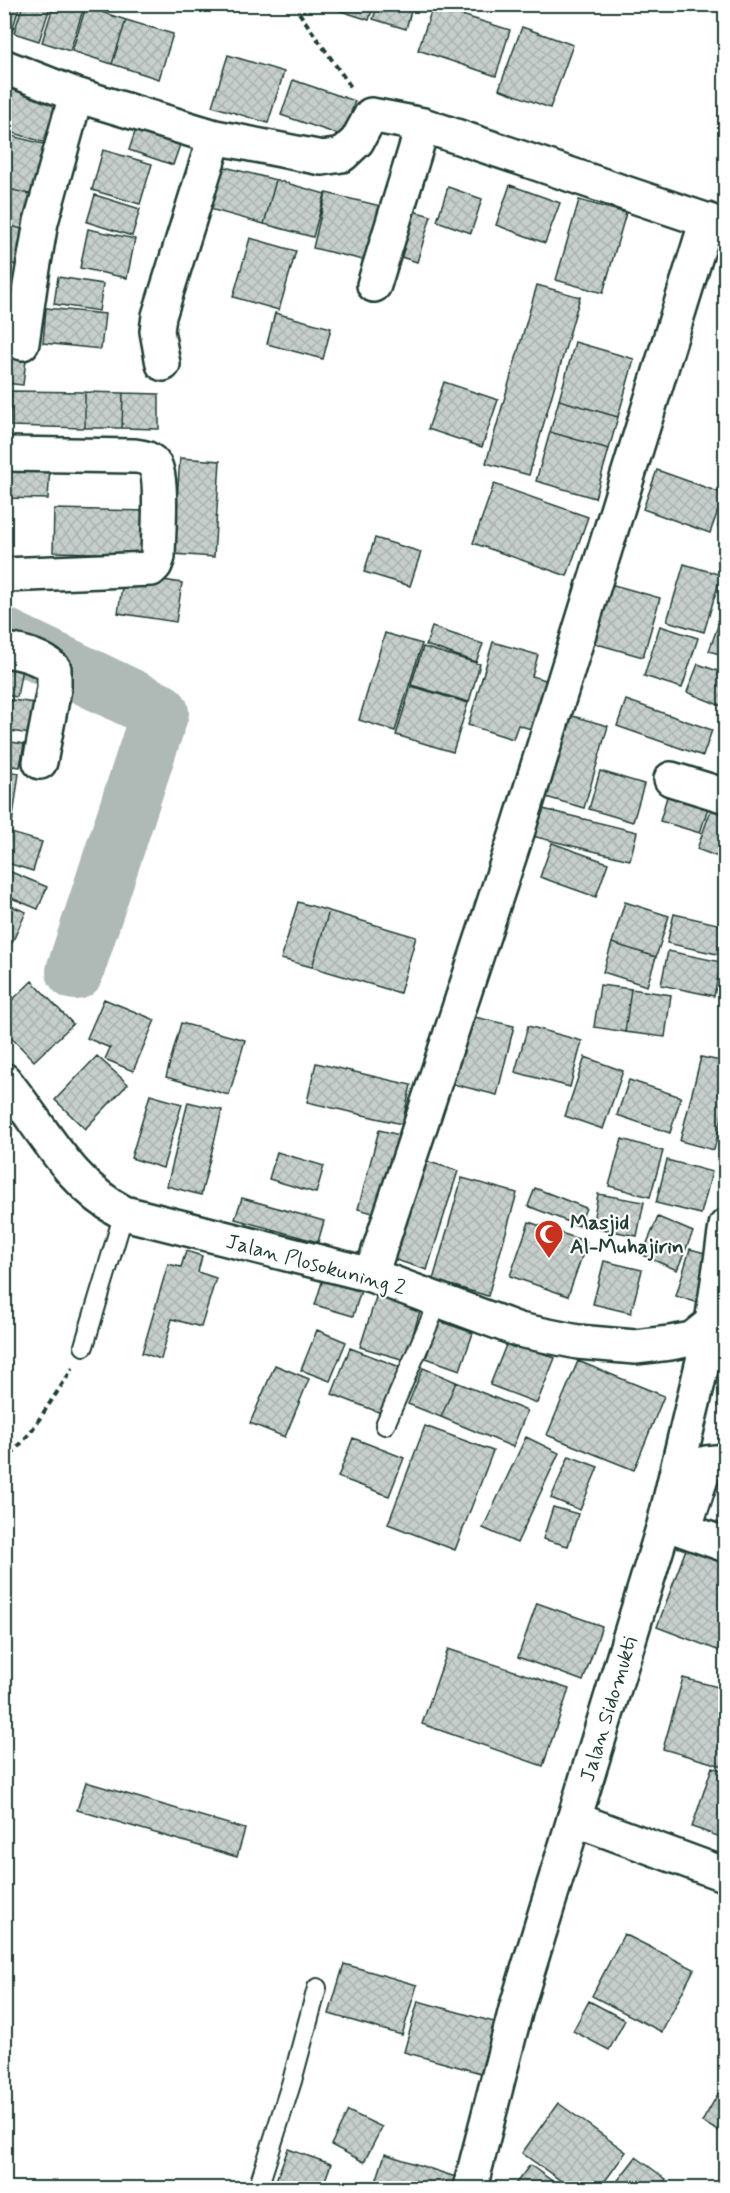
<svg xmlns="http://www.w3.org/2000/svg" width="730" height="2193" viewBox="0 0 730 2193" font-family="Mynerve,sans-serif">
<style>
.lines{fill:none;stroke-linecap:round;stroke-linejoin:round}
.river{stroke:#afbab7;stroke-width:58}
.building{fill:url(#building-cross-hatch);stroke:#1f3d34;stroke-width:1.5}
.lane-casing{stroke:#1f3d34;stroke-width:22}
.street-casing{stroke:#1f3d34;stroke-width:38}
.secondary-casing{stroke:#1f3d34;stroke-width:38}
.path{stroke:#1f3d34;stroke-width:4;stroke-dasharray:6 4.5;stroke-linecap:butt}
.lane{stroke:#fff;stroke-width:18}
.street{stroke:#fff;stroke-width:33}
.secondary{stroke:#fff;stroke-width:33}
.labels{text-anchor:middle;stroke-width:4.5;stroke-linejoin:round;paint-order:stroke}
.poi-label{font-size:21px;font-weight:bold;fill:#1f3d34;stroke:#fff;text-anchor:start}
.street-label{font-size:21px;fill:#1f3d34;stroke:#fff}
</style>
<defs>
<pattern id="building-cross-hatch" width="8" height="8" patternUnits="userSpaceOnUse" patternTransform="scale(1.5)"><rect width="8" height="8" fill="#c7cfcc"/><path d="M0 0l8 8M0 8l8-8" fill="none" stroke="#aab3b0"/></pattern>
</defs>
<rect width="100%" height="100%" fill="#fff"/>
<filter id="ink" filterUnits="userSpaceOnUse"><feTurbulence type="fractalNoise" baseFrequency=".0167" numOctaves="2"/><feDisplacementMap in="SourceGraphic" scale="12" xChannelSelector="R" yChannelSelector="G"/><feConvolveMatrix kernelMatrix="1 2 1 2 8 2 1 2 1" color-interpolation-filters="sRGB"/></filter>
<g filter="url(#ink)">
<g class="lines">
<path class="river" d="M 4,637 L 160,712 L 75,971"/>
</g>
<path class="building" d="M 4,4 L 20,4 L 12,31 L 4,29 Z
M 23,4 L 51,4 L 39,41 L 14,33 Z
M 54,4 L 77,4 L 84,7 L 70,51 L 42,42 Z
M 319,4 L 374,4 L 369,20 Z
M 378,4 L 413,4 L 406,29 L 373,19 Z
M 433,6 L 510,30 L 496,76 L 418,50 Z
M 86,7 L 126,20 L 112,64 L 72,51 Z
M 126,20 L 173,34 L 159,79 L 112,64 Z
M 522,27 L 573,45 L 550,108 L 499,89 Z
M 228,55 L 284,72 L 268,123 L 212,106 Z
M 4,76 L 69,95 L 53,145 L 4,130 Z
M 293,80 L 355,101 L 343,136 L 281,115 Z
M 139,120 L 183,136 L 173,165 L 129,150 Z
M 4,134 L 51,146 L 38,196 L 4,188 Z
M 103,150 L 152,164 L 140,204 L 92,190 Z
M 221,166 L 276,180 L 264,224 L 210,209 Z
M 276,180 L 325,194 L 313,237 L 264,224 Z
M 510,185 L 560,203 L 545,243 L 496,225 Z
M 448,187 L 482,199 L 471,233 L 437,221 Z
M 4,188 L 38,196 L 29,231 L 4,224 Z
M 326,193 L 385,207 L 372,262 L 313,248 Z
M 95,195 L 140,209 L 132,236 L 87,222 Z
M 579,200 L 626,213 L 603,293 L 556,280 Z
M 399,207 L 431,216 L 417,262 L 385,252 Z
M 4,224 L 29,231 L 20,266 L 4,262 Z
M 88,229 L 135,239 L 127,278 L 80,268 Z
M 250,238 L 296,251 L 279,310 L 233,297 Z
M 4,273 L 7,273 L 4,298 Z
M 58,277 L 103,284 L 99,311 L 54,304 Z
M 537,285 L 580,297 L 529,475 L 486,463 Z
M 46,308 L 105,314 L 101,349 L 43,343 Z
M 275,313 L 331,328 L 323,359 L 267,344 Z
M 4,324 L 18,326 L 16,349 L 4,347 Z
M 575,342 L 634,359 L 618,417 L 559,400 Z
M 4,348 L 27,351 L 23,385 L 4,383 Z
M 444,382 L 498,400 L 482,447 L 428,429 Z
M 11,391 L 85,392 L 85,428 L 10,426 Z
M 85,392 L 123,393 L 122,428 L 85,428 Z
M 123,393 L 159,394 L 159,429 L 122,428 Z
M 559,400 L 618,417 L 609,449 L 550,432 Z
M 550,432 L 609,449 L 595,498 L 536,481 Z
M 180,458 L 220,461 L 214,557 L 173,554 Z
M 4,464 L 50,466 L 48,499 L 4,498 Z
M 657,470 L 724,494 L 710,533 L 643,509 Z
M 494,484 L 588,517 L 567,576 L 473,543 Z
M 726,504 L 726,528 L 718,526 Z
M 54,509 L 148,511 L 148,554 L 53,552 Z
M 375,538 L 421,552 L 410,586 L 364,572 Z
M 684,564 L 721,575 L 704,632 L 667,621 Z
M 124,574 L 182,583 L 176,622 L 118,613 Z
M 603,582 L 660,598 L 643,657 L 586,641 Z
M 726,603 L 726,656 L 709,651 Z
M 660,626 L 698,638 L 682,688 L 644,676 Z
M 432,627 L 483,644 L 476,662 L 426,645 Z
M 385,633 L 422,644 L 395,731 L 359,720 Z
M 493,642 L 538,655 L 532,676 L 549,681 L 534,730 L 518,725 L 513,739 L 468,725 Z
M 423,647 L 480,664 L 469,702 L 411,685 Z
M 4,659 L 23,662 L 17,697 L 4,695 Z
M 698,664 L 726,674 L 726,708 L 687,692 Z
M 411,686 L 468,703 L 453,752 L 396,735 Z
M 4,699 L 35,703 L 30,734 L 4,730 Z
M 626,700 L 712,730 L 703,756 L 617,726 Z
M 562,713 L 608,726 L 584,808 L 539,795 Z
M 4,741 L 24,744 L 20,767 L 4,765 Z
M 4,771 L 19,773 L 12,824 L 4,823 Z
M 600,771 L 644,784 L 633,822 L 589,809 Z
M 671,783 L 712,795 L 700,833 L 660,821 Z
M 713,804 L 726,808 L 726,860 L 697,849 Z
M 539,808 L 637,832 L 630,860 L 532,836 Z
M 4,831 L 42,842 L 33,871 L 4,862 Z
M 552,843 L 608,863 L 596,897 L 540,877 Z
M 4,869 L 47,887 L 38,909 L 4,895 Z
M 298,902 L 329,911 L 312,967 L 281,959 Z
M 625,902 L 669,916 L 656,957 L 612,943 Z
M 4,903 L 26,912 L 11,945 L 4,942 Z
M 329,911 L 416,937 L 400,993 L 312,967 Z
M 674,914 L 726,926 L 726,956 L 667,943 Z
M 612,943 L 656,957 L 647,986 L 603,972 Z
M 668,951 L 721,962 L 714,996 L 661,985 Z
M 32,981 L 73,1024 L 34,1061 L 4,1030 L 4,1008 Z
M 600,985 L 631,989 L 625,1032 L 594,1027 Z
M 631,989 L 671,995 L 665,1037 L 625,1032 Z
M 104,999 L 155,1020 L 133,1071 L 105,1059 L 110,1048 L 87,1038 Z
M 466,1015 L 514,1026 L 497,1095 L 449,1083 Z
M 181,1023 L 245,1040 L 229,1095 L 166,1077 Z
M 528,1026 L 582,1041 L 570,1087 L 515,1072 Z
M 97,1056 L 128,1084 L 85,1129 L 55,1100 Z
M 585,1057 L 623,1071 L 603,1129 L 565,1116 Z
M 701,1057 L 726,1062 L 726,1101 L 714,1150 L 680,1141 Z
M 316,1063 L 411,1085 L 402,1124 L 307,1102 Z
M 629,1080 L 681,1097 L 670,1133 L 617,1115 Z
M 150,1095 L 182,1104 L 163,1168 L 131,1158 Z
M 188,1102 L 222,1110 L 201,1195 L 167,1186 Z
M 379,1130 L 408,1137 L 388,1217 L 358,1209 Z
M 622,1139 L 663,1151 L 650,1197 L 609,1186 Z
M 277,1152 L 324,1166 L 316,1193 L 269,1179 Z
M 423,1160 L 458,1171 L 427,1270 L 393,1259 Z
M 667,1160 L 712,1172 L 701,1214 L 656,1203 Z
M 462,1178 L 517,1193 L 488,1296 L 433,1280 Z
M 535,1188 L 586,1208 L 579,1226 L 528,1206 Z
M 598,1194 L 644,1202 L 637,1236 L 592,1227 Z
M 242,1198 L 324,1221 L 318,1242 L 235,1219 Z
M 658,1217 L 693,1232 L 677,1270 L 642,1255 Z
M 529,1222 L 587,1242 L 568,1296 L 510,1276 Z
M 690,1249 L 713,1255 L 699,1303 L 676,1296 Z
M 186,1251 L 202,1256 L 198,1272 L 216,1278 L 201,1327 L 172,1319 L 161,1359 L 142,1353 L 168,1264 L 181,1267 Z
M 604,1261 L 642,1270 L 631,1313 L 593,1304 Z
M 326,1269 L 364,1281 L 353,1316 L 315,1305 Z
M 378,1291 L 422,1305 L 405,1360 L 360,1347 Z
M 439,1321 L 473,1333 L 460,1370 L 426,1358 Z
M 317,1330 L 346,1342 L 330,1381 L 301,1370 Z
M 508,1340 L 555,1358 L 537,1403 L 490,1385 Z
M 350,1348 L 400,1367 L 381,1413 L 332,1394 Z
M 578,1361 L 664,1396 L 634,1470 L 547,1435 Z
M 275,1365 L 309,1379 L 285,1437 L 250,1423 Z
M 423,1368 L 456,1382 L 441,1417 L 408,1404 Z
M 456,1382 L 527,1411 L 513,1447 L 441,1417 Z
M 425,1426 L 493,1451 L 455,1550 L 388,1524 Z
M 526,1437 L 559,1453 L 517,1543 L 483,1528 Z
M 353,1438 L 404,1458 L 389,1496 L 338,1477 Z
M 569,1456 L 598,1467 L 580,1510 L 551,1498 Z
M 553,1507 L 578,1514 L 568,1546 L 543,1539 Z
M 686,1549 L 726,1563 L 725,1653 L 657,1627 Z
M 537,1603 L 602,1626 L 583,1681 L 518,1657 Z
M 448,1649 L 569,1689 L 543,1766 L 422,1724 Z
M 683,1678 L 726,1689 L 726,1767 L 663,1749 Z
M 712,1767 L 726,1772 L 726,1839 L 692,1827 Z
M 86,1782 L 245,1829 L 237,1857 L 77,1810 Z
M 624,1934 L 694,1969 L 662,2032 L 592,1996 Z
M 344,1964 L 417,1985 L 402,2035 L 329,2014 Z
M 418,2001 L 494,2022 L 481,2073 L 404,2052 Z
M 589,2001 L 625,2020 L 609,2050 L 573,2031 Z
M 726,2080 L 726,2135 L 702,2122 Z
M 558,2103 L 626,2152 L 600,2188 L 571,2188 L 522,2153 Z
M 348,2111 L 382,2127 L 364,2162 L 331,2145 Z
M 288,2149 L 331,2164 L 322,2188 L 273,2188 Z
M 385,2154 L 465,2180 L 462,2188 L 374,2188 Z
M 636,2157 L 666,2179 L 658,2188 L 612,2188 Z
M 530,2165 L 562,2188 L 512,2188 Z"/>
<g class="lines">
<g class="lane-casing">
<path id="lane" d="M 84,1346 L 124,1213
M 385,1425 L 439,1300
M 258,2188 L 292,2081 L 317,1988"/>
</g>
<g class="street-casing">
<path id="street" d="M 5,67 L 76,95 L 215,137 L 322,158 L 342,155 L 357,141 L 371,115 L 423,125 L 726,227
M 374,285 L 423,125
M 22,343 L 30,286 L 41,222 L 76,95
M 163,364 L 157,331 L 159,316 L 215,137
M 4,454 L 135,456 C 143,457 150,458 155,466 C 163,480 158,539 158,557 L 155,565 L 151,569 L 4,575
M 4,650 C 22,652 41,657 54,669 L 54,689 L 40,762
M 671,779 L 726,796
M 4,1080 C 42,1126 69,1185 124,1213 L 371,1275 L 519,1330 L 578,1342 L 635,1347 L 670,1343 L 692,1339 L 712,1323 L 726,1329
M 371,1275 L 518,830 L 707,220
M 726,1461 L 706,1463 L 684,1530 L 726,1545
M 574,1819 L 726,1875"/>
</g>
<g class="secondary-casing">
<path id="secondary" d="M 470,2188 L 516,2009 L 664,1525 L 712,1323 L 726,1226"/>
</g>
<path class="path" d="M 293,4 L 353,90
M 4,1463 L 30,1433 L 73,1368"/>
<use href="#lane" class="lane"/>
<use href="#street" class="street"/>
<use href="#secondary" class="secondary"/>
</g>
</g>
<defs>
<g id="mosque-pin" transform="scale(1.5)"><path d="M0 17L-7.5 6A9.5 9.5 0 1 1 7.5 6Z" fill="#c8321e" stroke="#fff"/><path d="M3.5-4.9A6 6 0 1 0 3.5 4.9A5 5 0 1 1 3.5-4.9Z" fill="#fff"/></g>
</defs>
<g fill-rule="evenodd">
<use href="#mosque-pin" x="549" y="1234"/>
</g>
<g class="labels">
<g class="poi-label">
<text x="570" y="1229">Masjid<tspan x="570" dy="24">Al-Muhajirin</tspan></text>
</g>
<g class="street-label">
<text transform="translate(316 1264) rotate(15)" y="7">Jalan Plosokuning 2</text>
<text transform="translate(608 1709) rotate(-73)" y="7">Jalan Sidomukti</text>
</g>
</g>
<rect width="730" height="2193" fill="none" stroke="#fff" stroke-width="24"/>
<rect x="12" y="12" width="706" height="2169" fill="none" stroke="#1f3d34" stroke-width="2" filter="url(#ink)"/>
</svg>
